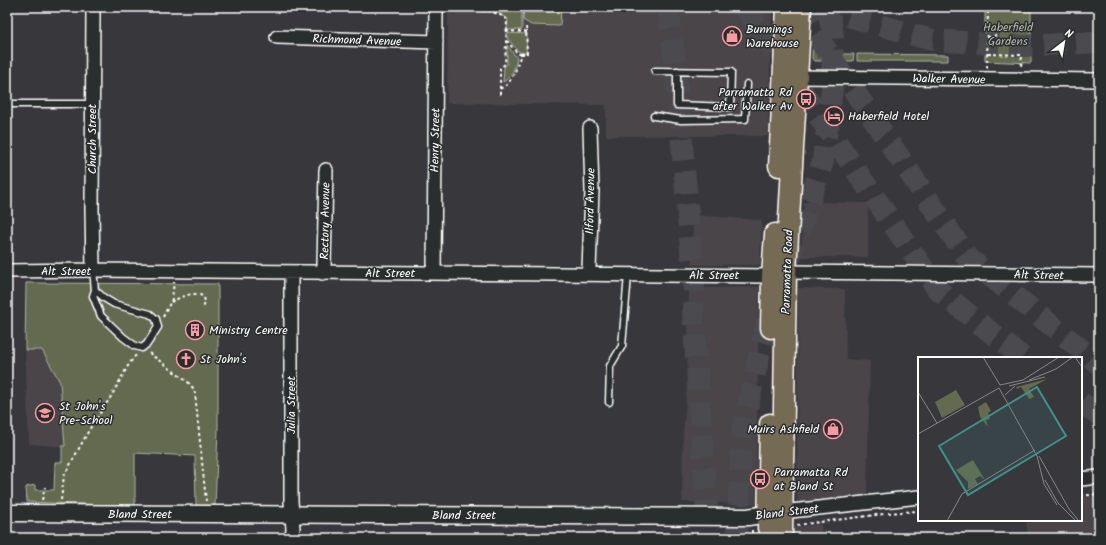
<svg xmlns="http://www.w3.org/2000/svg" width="1106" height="545" viewBox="0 0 1106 545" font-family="Kalam,sans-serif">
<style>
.built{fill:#49444a}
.green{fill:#636a4f;stroke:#b1b4a7}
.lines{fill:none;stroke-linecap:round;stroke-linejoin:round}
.motorway-tunnel{stroke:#4c4b4f;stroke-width:22;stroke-dasharray:22 11;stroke-linecap:butt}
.service-casing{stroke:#fff;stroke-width:9}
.minor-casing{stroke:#fff;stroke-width:16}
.tertiary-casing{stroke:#fff;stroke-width:19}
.primary-casing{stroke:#fff;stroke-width:23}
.path{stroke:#fff;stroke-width:2;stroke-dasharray:3 3;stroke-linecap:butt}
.service{stroke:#2a2d2e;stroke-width:6}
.minor{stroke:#2a2d2e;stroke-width:13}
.tertiary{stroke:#2a2d2e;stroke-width:16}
.primary{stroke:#746b52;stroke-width:20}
.labels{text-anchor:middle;stroke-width:3;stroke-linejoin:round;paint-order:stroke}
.park-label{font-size:12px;fill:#b1b4a7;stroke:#2a2d2e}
.poi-label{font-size:12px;fill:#fff;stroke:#2a2d2e;text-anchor:start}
.street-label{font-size:12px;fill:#fff;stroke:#2a2d2e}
.inset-road{fill:none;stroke:#888789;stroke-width:1}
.view{fill:#3f918b;fill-opacity:0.15;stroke:#3f918b;stroke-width:2}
.inset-edge{fill:none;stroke:#fff;stroke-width:2}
</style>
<rect width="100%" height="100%" fill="#38373b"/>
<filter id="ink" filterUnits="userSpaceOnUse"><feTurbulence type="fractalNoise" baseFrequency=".025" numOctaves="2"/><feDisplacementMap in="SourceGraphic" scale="8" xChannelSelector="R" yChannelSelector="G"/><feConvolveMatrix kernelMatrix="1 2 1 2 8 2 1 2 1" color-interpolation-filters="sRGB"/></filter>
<g filter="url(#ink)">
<path class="built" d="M 448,7 L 772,7 L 768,136 L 606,136 L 606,105 L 447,103 Z
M 804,202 L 868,203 L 868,257 L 801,257 Z
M 693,215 L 762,220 L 760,265 L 692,265 Z
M 759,287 L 756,504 L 682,502 L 683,433 L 687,384 L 689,288 Z
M 798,288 L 845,289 L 846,359 L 870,361 L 867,496 L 797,502 Z
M 25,350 L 42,350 L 60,382 L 65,447 L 29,444 Z
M 1099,496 L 1099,538 L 1028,538 L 1026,520 L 1081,520 L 1081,497 Z
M 821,524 L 822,538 L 794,538 L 794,527 Z"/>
<path class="green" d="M 492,7 L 522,7 L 522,30 L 507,30 L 508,19 L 492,10 Z
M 524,7 L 561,7 L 560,26 L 531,25 L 523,20 Z
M 985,7 L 1031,7 L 1031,63 L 985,61 Z
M 507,33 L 527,34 L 526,53 L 519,52 L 507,38 Z
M 813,37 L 828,37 L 828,54 L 854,54 L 853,61 L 814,61 L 812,58 Z
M 507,45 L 517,58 C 515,68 512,77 503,82 L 504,67 L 507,64 Z
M 857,54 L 948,55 L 948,61 L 857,61 Z
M 26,283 L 218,284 L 218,430 L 215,507 L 196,506 L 195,456 L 135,453 L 135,506 L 27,502 L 26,487 L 35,485 L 35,490 L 54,490 L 55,462 L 62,462 L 62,446 L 65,446 L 60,382 L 42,350 L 25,350 Z"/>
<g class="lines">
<path class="motorway-tunnel" d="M 668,7 L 675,62 L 694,286 L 693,313 L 709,538
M 744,7 L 938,290 L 1023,358
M 797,7 L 967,257 L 1099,364
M 817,7 L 932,40 L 1023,46 L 1099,42
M 788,263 L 823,161 L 832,89 L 833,36 L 828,7
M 1081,403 L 1099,415
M 737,538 L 742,431 L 765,329 L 773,307"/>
<g class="service-casing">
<path id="service" d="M 655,71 L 731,72 L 730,107 L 677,105 L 677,71
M 7,104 L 93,104
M 654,116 L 681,120 L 745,119 L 747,84
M 93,270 L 95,290 L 104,298 L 114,304 L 150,314 L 156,319 L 158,327 L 147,344 L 142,348 L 135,346 L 123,337 L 101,316 L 93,296 L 95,290
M 609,402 L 610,366 L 622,346 L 628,275"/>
</g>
<g class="minor-casing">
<path id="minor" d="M 277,37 L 436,42
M 798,77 L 1099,80
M 93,270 L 92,209 L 93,7
M 7,271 L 93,270 L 772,276
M 786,272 L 1099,275
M 291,273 L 291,501 L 293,529 L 292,538
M 322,273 L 324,266 L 326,170
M 434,273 L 436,7
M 587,274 L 589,269 L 592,191 L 590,128
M 1081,479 L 1099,477
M 782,512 L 919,497"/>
</g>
<g class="tertiary-casing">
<path id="tertiary" d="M 7,513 L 748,517 L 779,512"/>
</g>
<g class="primary-casing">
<path id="primary" d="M 779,166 L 787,7
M 771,328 L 772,276 L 775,234
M 768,528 L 770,424
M 782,538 L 786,272 L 801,7"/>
</g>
<path class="path" d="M 482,11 L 490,11 L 505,17 L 507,20 L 505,64 L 500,68 L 500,96
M 506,31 L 528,32
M 988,37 L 993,37 L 999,32
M 521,54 L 527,54 L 526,26
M 988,54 L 1022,55 L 1021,67
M 987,68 L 988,7
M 500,89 L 508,84 L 515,72 L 521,54 L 518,54 L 507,41
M 171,302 C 181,297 194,290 204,297 L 205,302 L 203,309
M 163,317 L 172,299 L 174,282
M 149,353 L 188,382 L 193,388 L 195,393 L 206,501
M 1081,496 L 1099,494
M 42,500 L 45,487
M 61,500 L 64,476 L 89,430 L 112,395 L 129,364 L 136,355
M 888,513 L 919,511
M 797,525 L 884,514
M 752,530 L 752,538"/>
<use href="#service" class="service"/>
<use href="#minor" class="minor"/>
<use href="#tertiary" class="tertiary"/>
<use href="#primary" class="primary"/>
</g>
</g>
<defs>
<g id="shop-ring" transform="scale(1)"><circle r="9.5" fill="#2a2d2e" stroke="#ff9aa2" stroke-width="1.5"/><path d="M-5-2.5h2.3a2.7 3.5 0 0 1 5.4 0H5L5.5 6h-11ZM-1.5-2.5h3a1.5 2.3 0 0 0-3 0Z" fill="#ff9aa2"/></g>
<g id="bus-ring" transform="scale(1)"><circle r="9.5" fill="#2a2d2e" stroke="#ff9aa2" stroke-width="1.5"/><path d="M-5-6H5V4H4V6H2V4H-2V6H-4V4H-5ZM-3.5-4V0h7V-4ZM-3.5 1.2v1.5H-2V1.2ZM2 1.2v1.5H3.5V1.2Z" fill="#ff9aa2"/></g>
<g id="hotel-ring" transform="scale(1)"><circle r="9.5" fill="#2a2d2e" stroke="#ff9aa2" stroke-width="1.5"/><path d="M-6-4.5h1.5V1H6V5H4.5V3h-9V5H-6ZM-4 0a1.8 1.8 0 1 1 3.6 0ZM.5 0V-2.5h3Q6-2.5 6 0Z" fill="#ff9aa2"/></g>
<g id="building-ring" transform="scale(1)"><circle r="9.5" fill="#2a2d2e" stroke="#ff9aa2" stroke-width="1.5"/><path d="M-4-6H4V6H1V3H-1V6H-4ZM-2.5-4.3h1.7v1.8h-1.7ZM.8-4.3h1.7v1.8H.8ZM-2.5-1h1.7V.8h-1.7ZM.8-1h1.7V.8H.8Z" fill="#ff9aa2"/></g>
<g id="church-ring" transform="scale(1)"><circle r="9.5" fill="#2a2d2e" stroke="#ff9aa2" stroke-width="1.5"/><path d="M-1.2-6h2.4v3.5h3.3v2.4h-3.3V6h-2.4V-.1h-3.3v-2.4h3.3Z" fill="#ff9aa2"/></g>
<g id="school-ring" transform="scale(1)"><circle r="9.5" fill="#2a2d2e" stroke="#ff9aa2" stroke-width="1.5"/><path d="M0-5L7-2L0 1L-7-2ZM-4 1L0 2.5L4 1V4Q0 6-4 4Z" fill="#ff9aa2"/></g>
</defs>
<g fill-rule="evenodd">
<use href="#shop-ring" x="732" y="36"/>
<use href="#bus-ring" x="806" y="99"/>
<use href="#hotel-ring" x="834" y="116"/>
<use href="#building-ring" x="195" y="330"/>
<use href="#church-ring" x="186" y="359"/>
<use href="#school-ring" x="45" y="413"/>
<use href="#shop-ring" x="833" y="429"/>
<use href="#bus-ring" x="760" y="479"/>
</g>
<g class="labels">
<g class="park-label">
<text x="1008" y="31">Haberfield<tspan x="1008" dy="14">Gardens</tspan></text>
</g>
<g class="poi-label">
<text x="746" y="33">Bunnings<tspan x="746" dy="14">Warehouse</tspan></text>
<text x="792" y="96" text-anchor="end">Parramatta Rd<tspan x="792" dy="14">after Walker Av</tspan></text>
<text x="848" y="120">Haberfield Hotel</text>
<text x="209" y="334">Ministry Centre</text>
<text x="200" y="363">St John's</text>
<text x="59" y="410">St John's<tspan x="59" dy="14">Pre-School</tspan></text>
<text x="819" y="433" text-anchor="end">Muirs Ashfield</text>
<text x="774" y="476">Parramatta Rd<tspan x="774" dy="14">at Bland St</tspan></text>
</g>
<g class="street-label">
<text transform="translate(357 40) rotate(2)" y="4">Richmond Avenue</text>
<text transform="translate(949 79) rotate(1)" y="4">Walker Avenue</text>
<text transform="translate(92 139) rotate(-90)" y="4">Church Street</text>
<text transform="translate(435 140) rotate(-89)" y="4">Henry Street</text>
<text transform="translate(590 201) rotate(-89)" y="4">Ilford Avenue</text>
<text transform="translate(325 221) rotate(-89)" y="4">Rectory Avenue</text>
<text x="66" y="275">Alt Street</text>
<text transform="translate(787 272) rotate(-88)" y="4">Parramatta Road</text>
<text x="390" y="277">Alt Street</text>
<text x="714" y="279">Alt Street</text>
<text transform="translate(1039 275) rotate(1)" y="4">Alt Street</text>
<text transform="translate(291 405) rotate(-90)" y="4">Julia Street</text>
<text transform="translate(787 512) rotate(-7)" y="4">Bland Street</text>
<text x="140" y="518">Bland Street</text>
<text x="464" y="519">Bland Street</text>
</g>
</g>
<g transform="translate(918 357)">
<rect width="164" height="164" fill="#38373b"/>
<path d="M 129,22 L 111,32 L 116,40 L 111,42 L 103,30 L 99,32 L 98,30 ZM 38,33 L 47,48 L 24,61 L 17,45 ZM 68,45 L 73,54 L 70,56 L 72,62 L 68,63 L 70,70 L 62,60 L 60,50 ZM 55,103 L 67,123 L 62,119 L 57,122 L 60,127 L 50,132 L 50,125 L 38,113 Z" fill="#636a4f"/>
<path class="inset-road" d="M 65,0 L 82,28 L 105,23 L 141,0M 157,0 L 164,10M 111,23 L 138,12 L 155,0M 91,29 L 127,20M 0,35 L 19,66M 87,38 L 97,29M 0,77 L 81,31 L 119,99 L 126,127 L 139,148M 121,99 L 151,152 L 161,164M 127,123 L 140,146 L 158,164M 29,164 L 44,137 L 117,93"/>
<path class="view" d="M 119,30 L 148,79 L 50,138 L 21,89 Z"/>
<rect width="164" height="164" class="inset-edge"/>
</g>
<rect width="1106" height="545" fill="none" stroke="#2a2d2e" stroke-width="24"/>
<rect x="12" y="12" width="1082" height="521" fill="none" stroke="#fff" stroke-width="1.5" filter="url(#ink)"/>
<g transform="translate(1064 42) rotate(31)" stroke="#2a2d2e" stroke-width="3" paint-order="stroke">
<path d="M0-3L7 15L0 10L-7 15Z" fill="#ffffff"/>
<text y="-6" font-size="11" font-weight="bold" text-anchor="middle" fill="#ffffff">N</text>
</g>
</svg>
